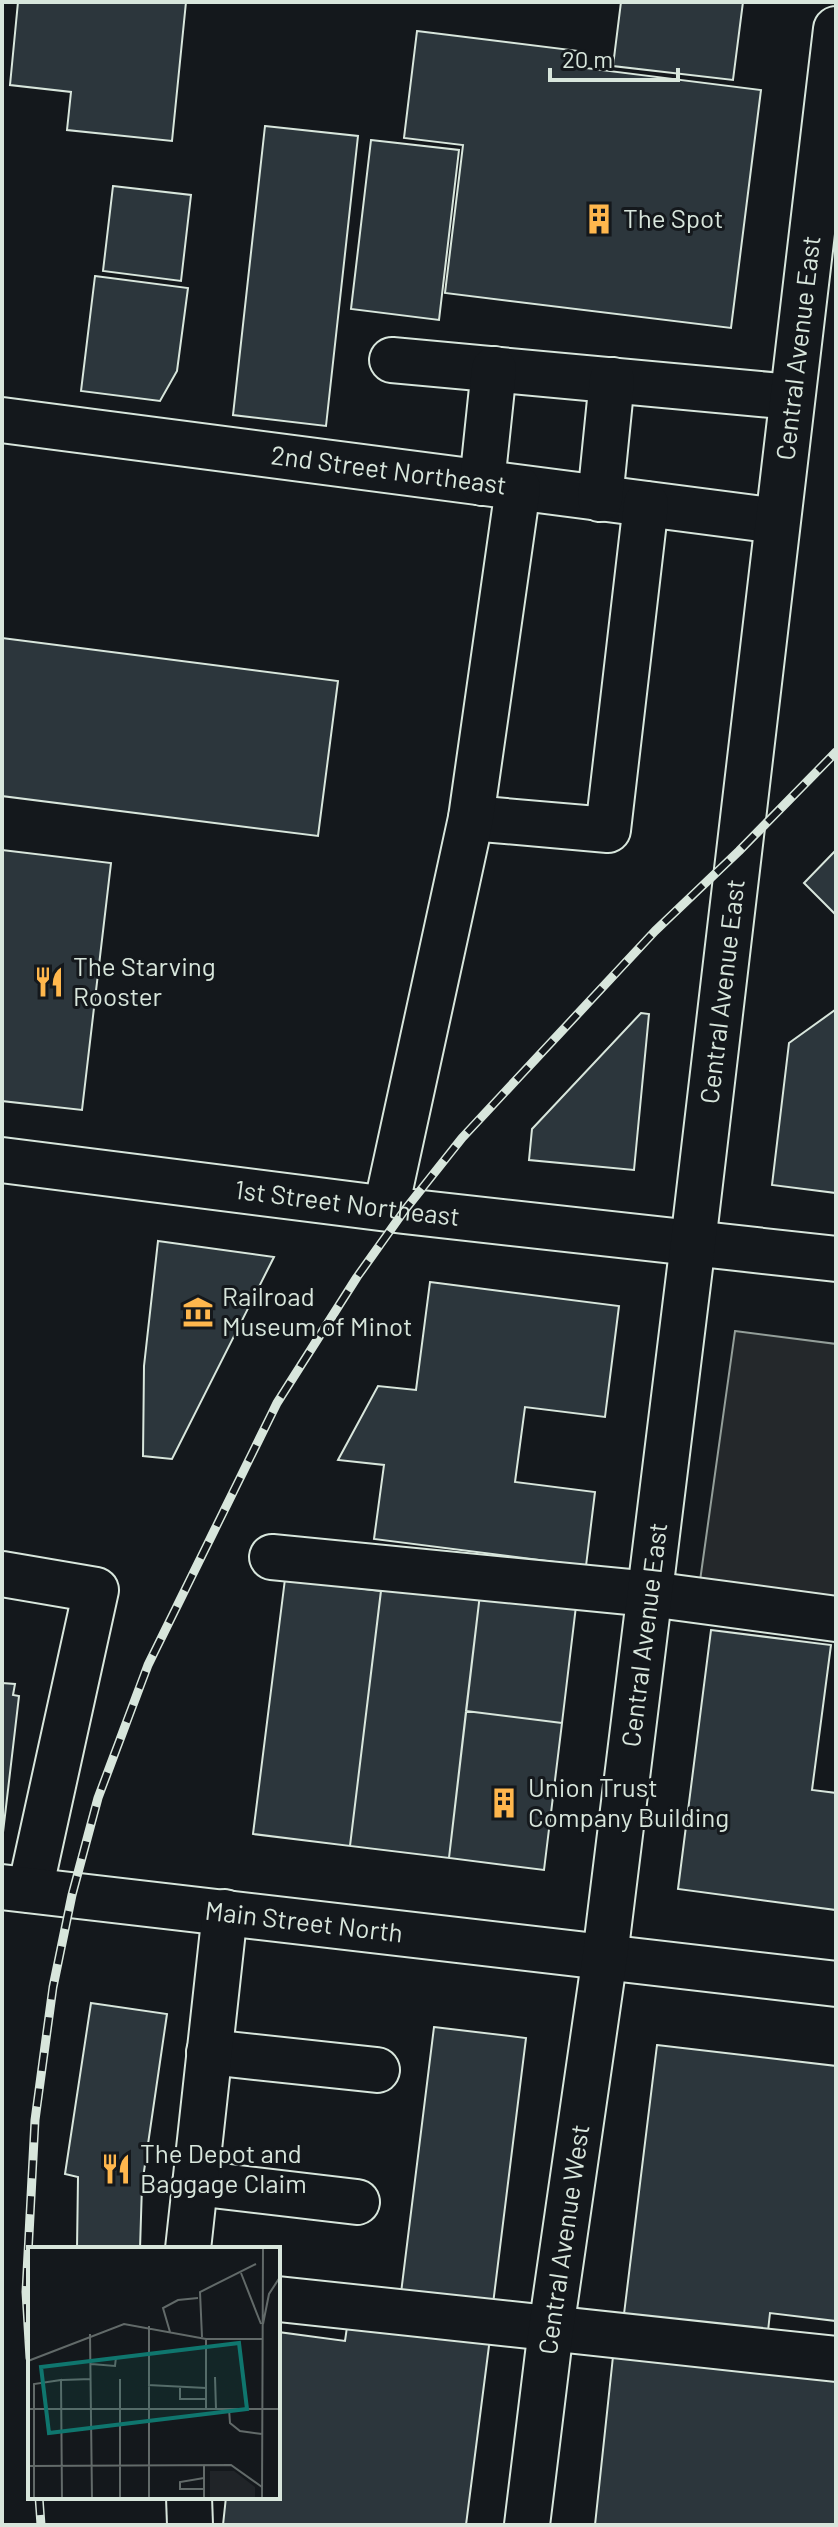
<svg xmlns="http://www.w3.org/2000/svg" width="838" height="2527" viewBox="0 0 838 2527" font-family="Barlow,sans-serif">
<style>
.parking{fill:#24282b;stroke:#939e99;stroke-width:2}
.building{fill:#2c363c;stroke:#d8e6dc;stroke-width:2}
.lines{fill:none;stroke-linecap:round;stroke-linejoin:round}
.minor-casing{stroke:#d8e6dc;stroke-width:48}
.minor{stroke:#14181c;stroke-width:44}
.rail-casing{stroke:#d8e6dc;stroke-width:9}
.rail{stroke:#14181c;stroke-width:6;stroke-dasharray:18;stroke-linecap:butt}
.labels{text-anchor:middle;stroke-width:6;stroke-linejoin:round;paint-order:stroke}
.poi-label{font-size:26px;fill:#d8e6dc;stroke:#14181c;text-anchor:start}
.street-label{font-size:26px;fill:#d8e6dc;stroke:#14181c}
.inset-road{fill:none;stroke:#626a69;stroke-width:2}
.view{fill:#0f766e;fill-opacity:0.15;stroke:#0f766e;stroke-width:4}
.inset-edge{fill:none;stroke:#d8e6dc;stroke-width:4}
</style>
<rect width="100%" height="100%" fill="#14181c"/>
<path class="parking" d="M 735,1331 L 836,1344 L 836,1605 L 699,1588 Z"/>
<path class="building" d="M 18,2 L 186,2 L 172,141 L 67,130 L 71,92 L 10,85 Z
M 621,2 L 743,2 L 733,80 L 613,66 Z
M 417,31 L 579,51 L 577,67 L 761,90 L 731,328 L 445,293 L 463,145 L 404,138 Z
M 265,126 L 358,136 L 326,426 L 233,415 Z
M 371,140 L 459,150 L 439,320 L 351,309 Z
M 113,186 L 191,195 L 181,281 L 103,271 Z
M 95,276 L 188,288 L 177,371 L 160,401 L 81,391 Z
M 2,638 L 338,681 L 318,836 L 2,796 Z
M 2,850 L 111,863 L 82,1110 L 2,1101 Z
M 836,850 L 836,915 L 804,883 Z
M 835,1010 L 836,1193 L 772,1185 L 789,1043 Z
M 641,1013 L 649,1014 L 634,1170 L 529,1160 L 532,1129 Z
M 158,1241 L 274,1257 L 172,1459 L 143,1456 L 144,1366 Z
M 430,1282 L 619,1306 L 605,1417 L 525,1407 L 515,1482 L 595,1492 L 586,1566 L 374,1539 L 384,1465 L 338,1460 L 378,1386 L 416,1390 Z
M 285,1579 L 381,1591 L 350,1846 L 253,1834 Z
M 382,1582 L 480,1594 L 449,1858 L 350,1846 Z
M 480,1594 L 576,1606 L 562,1723 L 466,1711 Z
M 711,1630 L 831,1645 L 812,1790 L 836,1793 L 836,1910 L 678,1889 Z
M 2,1683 L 15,1684 L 13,1695 L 19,1696 L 2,1841 Z
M 466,1711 L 562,1723 L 544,1870 L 449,1858 Z
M 91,2003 L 167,2014 L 142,2185 L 140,2249 L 77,2249 L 78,2177 L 65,2174 Z
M 434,2027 L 526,2038 L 493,2304 L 401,2293 Z
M 657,2045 L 836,2066 L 836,2321 L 770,2313 L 768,2331 L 624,2314 Z
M 348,2320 L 490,2338 L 466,2525 L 223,2525 L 226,2497 L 278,2497 L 278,2332 L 345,2341 Z
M 614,2347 L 836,2371 L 836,2525 L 595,2525 Z"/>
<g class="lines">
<g class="minor-casing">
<g id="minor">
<path d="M 392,360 L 792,397"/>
<path id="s1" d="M 2,420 L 777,521"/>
<path d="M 482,483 L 494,369"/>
<path d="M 600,499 L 612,380"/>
<path d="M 471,818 L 608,830 L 646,504"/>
<path id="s2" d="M 2,1160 L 404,1211 L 836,1259"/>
<path d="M 386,1208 L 471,818 L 518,488"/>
<path d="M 272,1557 L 650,1594 L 836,1619"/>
<path d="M 2,1574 L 96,1590 L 30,1890"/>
<path id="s3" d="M 2,1887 L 836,1984"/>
<path d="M 209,2052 L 377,2070"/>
<path d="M 195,2183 L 357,2202"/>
<path d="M 188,2249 L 225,1912"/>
<path d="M 278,2299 L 836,2359"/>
<path d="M 189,2497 L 190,2525"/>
<path id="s4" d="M 527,2525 L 551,2329 L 605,1956 L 693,1243 L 836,29"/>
</g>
</g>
<use href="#minor" class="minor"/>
<g class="rail-casing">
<path id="rail" d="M 30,2358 L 26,2292 L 35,2120 L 53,1987 L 72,1895 L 98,1798 L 148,1665 L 277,1403 L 357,1277 L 404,1211 L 462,1138 L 655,931 L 739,851 L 836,752
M 39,2497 L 41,2525"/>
</g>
<use href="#rail" class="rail"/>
</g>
<defs>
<g id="building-bare" transform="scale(2.4)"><path d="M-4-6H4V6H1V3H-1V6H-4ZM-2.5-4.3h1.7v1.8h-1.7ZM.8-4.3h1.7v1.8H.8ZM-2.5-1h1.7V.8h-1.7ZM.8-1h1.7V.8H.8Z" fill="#ffb74d" stroke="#14181c" stroke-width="2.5" paint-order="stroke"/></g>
<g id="restaurant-bare" transform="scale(2.4)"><path d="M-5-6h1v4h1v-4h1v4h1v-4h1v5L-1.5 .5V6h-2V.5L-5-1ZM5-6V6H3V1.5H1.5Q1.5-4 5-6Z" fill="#ffb74d" stroke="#14181c" stroke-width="2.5" paint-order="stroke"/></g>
<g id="museum-bare" transform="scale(2.4)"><path d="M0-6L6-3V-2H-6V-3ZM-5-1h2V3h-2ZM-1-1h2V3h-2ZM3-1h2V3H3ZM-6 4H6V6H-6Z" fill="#ffb74d" stroke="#14181c" stroke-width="2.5" paint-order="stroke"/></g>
</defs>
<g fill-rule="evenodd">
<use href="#building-bare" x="599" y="219"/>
<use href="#restaurant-bare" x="49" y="982"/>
<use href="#museum-bare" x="198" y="1312"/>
<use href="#building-bare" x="504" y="1803"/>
<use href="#restaurant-bare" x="116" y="2169"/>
</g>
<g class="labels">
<g class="poi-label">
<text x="623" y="228">The Spot</text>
<text x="73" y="976">The Starving<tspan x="73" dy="30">Rooster</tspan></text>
<text x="222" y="1306">Railroad<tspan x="222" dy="30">Museum of Minot</tspan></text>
<text x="528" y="1797">Union Trust<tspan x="528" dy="30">Company Building</tspan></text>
<text x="140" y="2163">The Depot and<tspan x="140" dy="30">Baggage Claim</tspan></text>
</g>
<g class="street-label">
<text dy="9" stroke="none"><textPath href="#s4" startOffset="2194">Central Avenue East</textPath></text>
<text dy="9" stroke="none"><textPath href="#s1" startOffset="390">2nd Street Northeast</textPath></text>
<text dy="9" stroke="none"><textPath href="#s4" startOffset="1546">Central Avenue East</textPath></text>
<text dy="9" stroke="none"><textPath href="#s2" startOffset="348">1st Street Northeast</textPath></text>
<text dy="9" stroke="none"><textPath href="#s4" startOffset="898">Central Avenue East</textPath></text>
<text dy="9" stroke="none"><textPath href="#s3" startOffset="304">Main Street North</textPath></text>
<text dy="9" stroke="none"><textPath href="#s4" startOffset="288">Central Avenue West</textPath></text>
</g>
</g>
<g transform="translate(28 2247)">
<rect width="252" height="252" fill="#14181c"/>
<path d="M 182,224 L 206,224 L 227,240 L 227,252 L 182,252 Z" fill="#202428"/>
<path class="inset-road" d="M 213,26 L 233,77M 235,77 L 241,47 L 252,30M 142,85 L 135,61 L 150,53 L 170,51M 62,87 L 64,252M 174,90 L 172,45 L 228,17M 0,114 L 96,77 L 178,92 L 234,92M 63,117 L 87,119 L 88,110M 187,130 L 188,162M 92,132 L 92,252M 34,133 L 63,132M 120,138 L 178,141M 152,141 L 152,152 L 178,152M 0,162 L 252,162M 178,162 L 178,93M 201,162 L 202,176 L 212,184 L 234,187M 176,218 L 176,252M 0,219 L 203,218 L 234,240M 176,242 L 152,242 L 152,235 L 176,231M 6,252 L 6,137 L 33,133 L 34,252M 121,252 L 121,79M 234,252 L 235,0"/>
<path class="view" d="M 211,96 L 219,162 L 21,186 L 13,120 Z"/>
<rect width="252" height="252" class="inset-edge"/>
</g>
<rect width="838" height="2527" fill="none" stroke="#d8e6dc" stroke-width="8"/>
<path d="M550 68v12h128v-12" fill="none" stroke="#d8e6dc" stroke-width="4"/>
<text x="562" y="68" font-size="24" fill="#d8e6dc" stroke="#14181c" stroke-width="6" paint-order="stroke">20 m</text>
</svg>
